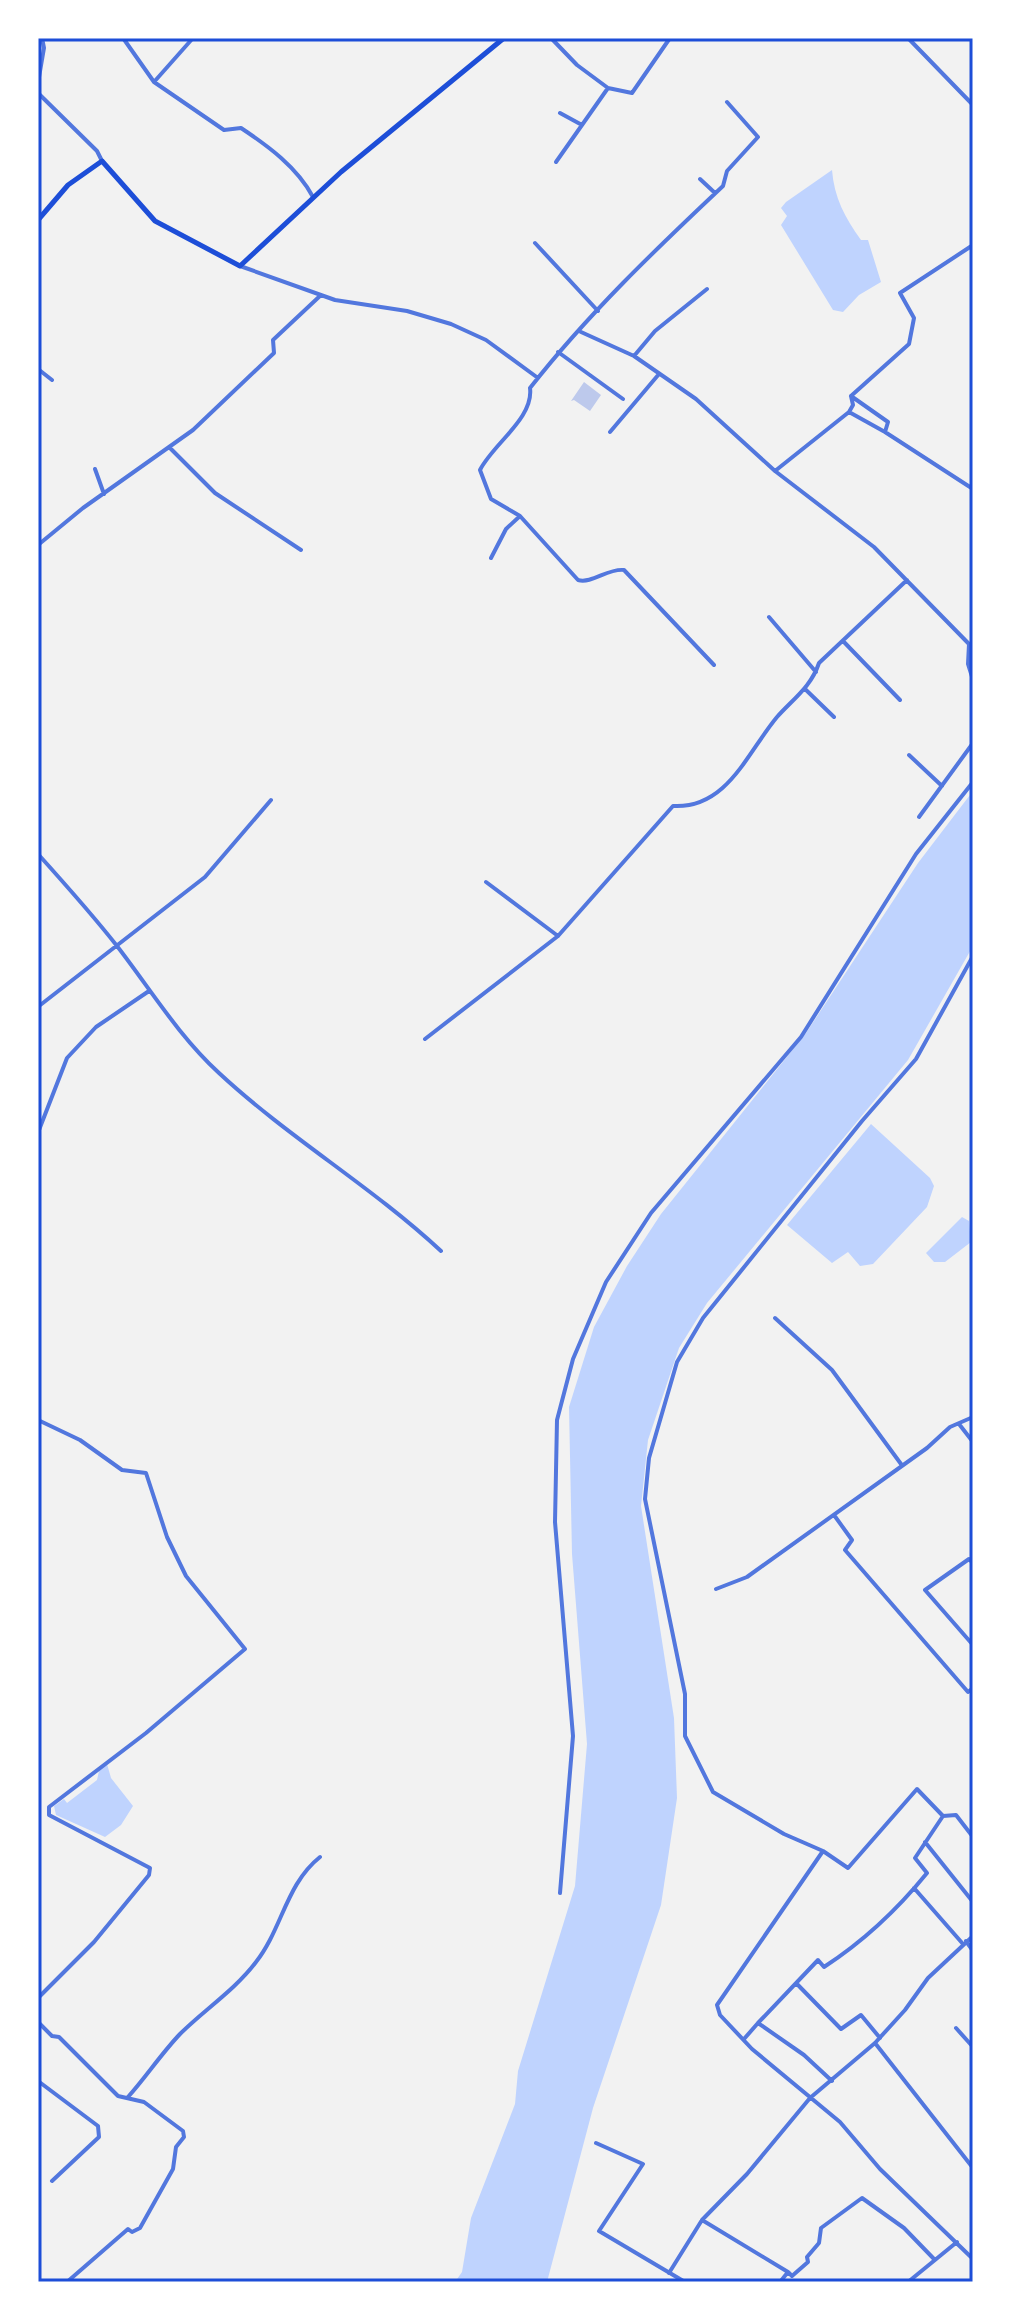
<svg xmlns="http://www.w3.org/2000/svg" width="1011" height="2320" viewBox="0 0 1011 2320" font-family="'DejaVu Sans',sans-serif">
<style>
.water{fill:#bfd3fe}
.building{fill:#bdc9ec}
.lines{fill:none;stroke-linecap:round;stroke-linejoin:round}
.minor{stroke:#5277de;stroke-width:4}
.secondary{stroke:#1d4ed8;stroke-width:5}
.neatline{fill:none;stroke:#1d4ed8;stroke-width:3}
</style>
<rect width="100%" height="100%" fill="#f2f2f2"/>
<path class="water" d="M 832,170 C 834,197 845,218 861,240 L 868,240 L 881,282 L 859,295 L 843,312 L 833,310 L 781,225 L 787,216 L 781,208 L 786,202 Z
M 973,791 L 973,946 L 908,1060 L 707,1303 L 679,1348 L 648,1440 L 641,1506 L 674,1718 L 677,1798 L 661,1905 L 593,2108 L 547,2282 L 455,2282 L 462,2272 L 471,2218 L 515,2104 L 518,2071 L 575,1886 L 587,1744 L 572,1554 L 569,1407 L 594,1327 L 627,1266 L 661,1214 L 806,1033 L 918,863 Z
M 871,1124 L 930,1178 L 934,1186 L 927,1207 L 873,1264 L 860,1266 L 848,1252 L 832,1263 L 787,1225 Z
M 962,1217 L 969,1221 L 971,1242 L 945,1262 L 934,1262 L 926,1253 Z
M 107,1764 L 111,1778 L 133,1806 L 121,1825 L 105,1837 L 56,1815 L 54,1806 L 64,1799 L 67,1803 L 97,1780 L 99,1771 Z"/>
<path class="building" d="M 584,382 L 601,395 L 590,411 L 574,400 L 571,401 Z"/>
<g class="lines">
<path class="minor" d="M 123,38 L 154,82 L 193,38
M 551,38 L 577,65 L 608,88
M 908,38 L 973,105
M 154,82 L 224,130 L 241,128 C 268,146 297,167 313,197
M 38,83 L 44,48 L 42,38
M 38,93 L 97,151 L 102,161
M 560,113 L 582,125
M 556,162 L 608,88 L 632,93 L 670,38
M 700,179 L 715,193
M 535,243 L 598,311
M 240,266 L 335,300 L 407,311 L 451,324 L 486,340 L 538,378
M 581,332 L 634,356 L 696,399 L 775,471 L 874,547 L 969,644
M 558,352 L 623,399
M 634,356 L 655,331 L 707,289
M 38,369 L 52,380
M 851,396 L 909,344 L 914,318 L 900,293 L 973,245
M 851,396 L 888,422 L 885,432 L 973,489
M 849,412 L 853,405 L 851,396
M 610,432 L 659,374
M 169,447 L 215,493 L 301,550
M 95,469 L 104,494
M 775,471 L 849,412 L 885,432
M 38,545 L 83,508 L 193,430 L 274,353 L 273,340 L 321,295
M 491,558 L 506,529 L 520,516
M 769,617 L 816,672
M 843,641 L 900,700
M 969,644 L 968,664 L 973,680
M 714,665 L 624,570 C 608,568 592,584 578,580 L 520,516 L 491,499 L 480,470 C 493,444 534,418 530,388 C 588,314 655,250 723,186 L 727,171 L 758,137 L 727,102
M 805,689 L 834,717
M 909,755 L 942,786
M 919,817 L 973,743
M 38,854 C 65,884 92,914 117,946 C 151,990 178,1035 219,1073 C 289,1138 371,1186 441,1251
M 486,882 L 558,936
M 39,1006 L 205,877 L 271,800
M 425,1039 L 558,936 L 673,806 C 727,809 747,753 777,717 C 793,699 811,687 819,663 L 907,580
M 39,1130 L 67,1058 L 96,1027 L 149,991
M 775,1318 L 832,1370 L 901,1464
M 38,1420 L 80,1440 L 122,1470 L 146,1473 L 167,1537 L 186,1576 L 245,1649 L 146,1733 L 49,1807 L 49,1815 L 150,1868 L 149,1875 L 94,1942 L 38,1998
M 959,1424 L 973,1442
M 834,1515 L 852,1540 L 845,1550 L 968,1692 L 973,1688
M 973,1563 L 969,1559 L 925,1590 L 973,1645
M 716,1589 L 747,1577 L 927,1448 L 950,1427 L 973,1417
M 973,1709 L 973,1714
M 973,1837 L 956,1815 L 943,1816 L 917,1789 L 848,1868 L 823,1851 L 717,2005 L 720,2015 L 752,2049 L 840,2122 L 880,2169 L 973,2259
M 925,1842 L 973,1902
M 823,1851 L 784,1834 L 713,1792 L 685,1736 L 685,1694 L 645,1499 L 649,1458 L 677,1362 L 703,1318 L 862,1121 L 916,1059 L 973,956
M 914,1888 L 963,1944
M 560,1893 L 573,1736 L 555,1522 L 557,1420 L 573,1359 L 606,1282 L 651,1213 L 801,1037 L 916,854 L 973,782
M 966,1941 L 973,1951
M 797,1984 L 841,2029 L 861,2015 L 880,2038
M 38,2022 L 52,2036 L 59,2037 L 118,2096 L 144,2102 L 183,2131 L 184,2137 L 176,2147 L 173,2169 L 140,2228 L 132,2232 L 128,2229 L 67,2282
M 956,2028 L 973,2047
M 744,2039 L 758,2023
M 875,2043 L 973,2168
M 38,2081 L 98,2126 L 99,2137 L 52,2181
M 832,2081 L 804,2055 L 758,2023 L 818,1960 L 824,1967 C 864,1941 897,1910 927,1873 L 915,1858 L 943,1816
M 128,2097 C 146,2077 161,2054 180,2034 C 204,2010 235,1990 256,1962 C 282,1929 286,1884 320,1857
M 596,2143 L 643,2164 L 599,2231 L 685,2282
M 702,2220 L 788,2272 L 780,2282
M 788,2272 L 792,2276 L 808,2262 L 807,2257 L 819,2243 L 821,2228 L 862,2198 L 904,2228 L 934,2259
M 669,2273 L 702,2220 L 747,2174 L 810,2098 L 875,2043 L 905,2010 L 928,1978 L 973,1936
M 908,2282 L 957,2242"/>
<path class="secondary" d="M 38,220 L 68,185 L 102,161 L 155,221 L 240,266 L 341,172 L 504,38"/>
</g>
<rect width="1011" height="2320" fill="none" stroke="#ffffff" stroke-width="80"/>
<rect x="40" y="40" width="931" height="2240" class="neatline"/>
</svg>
